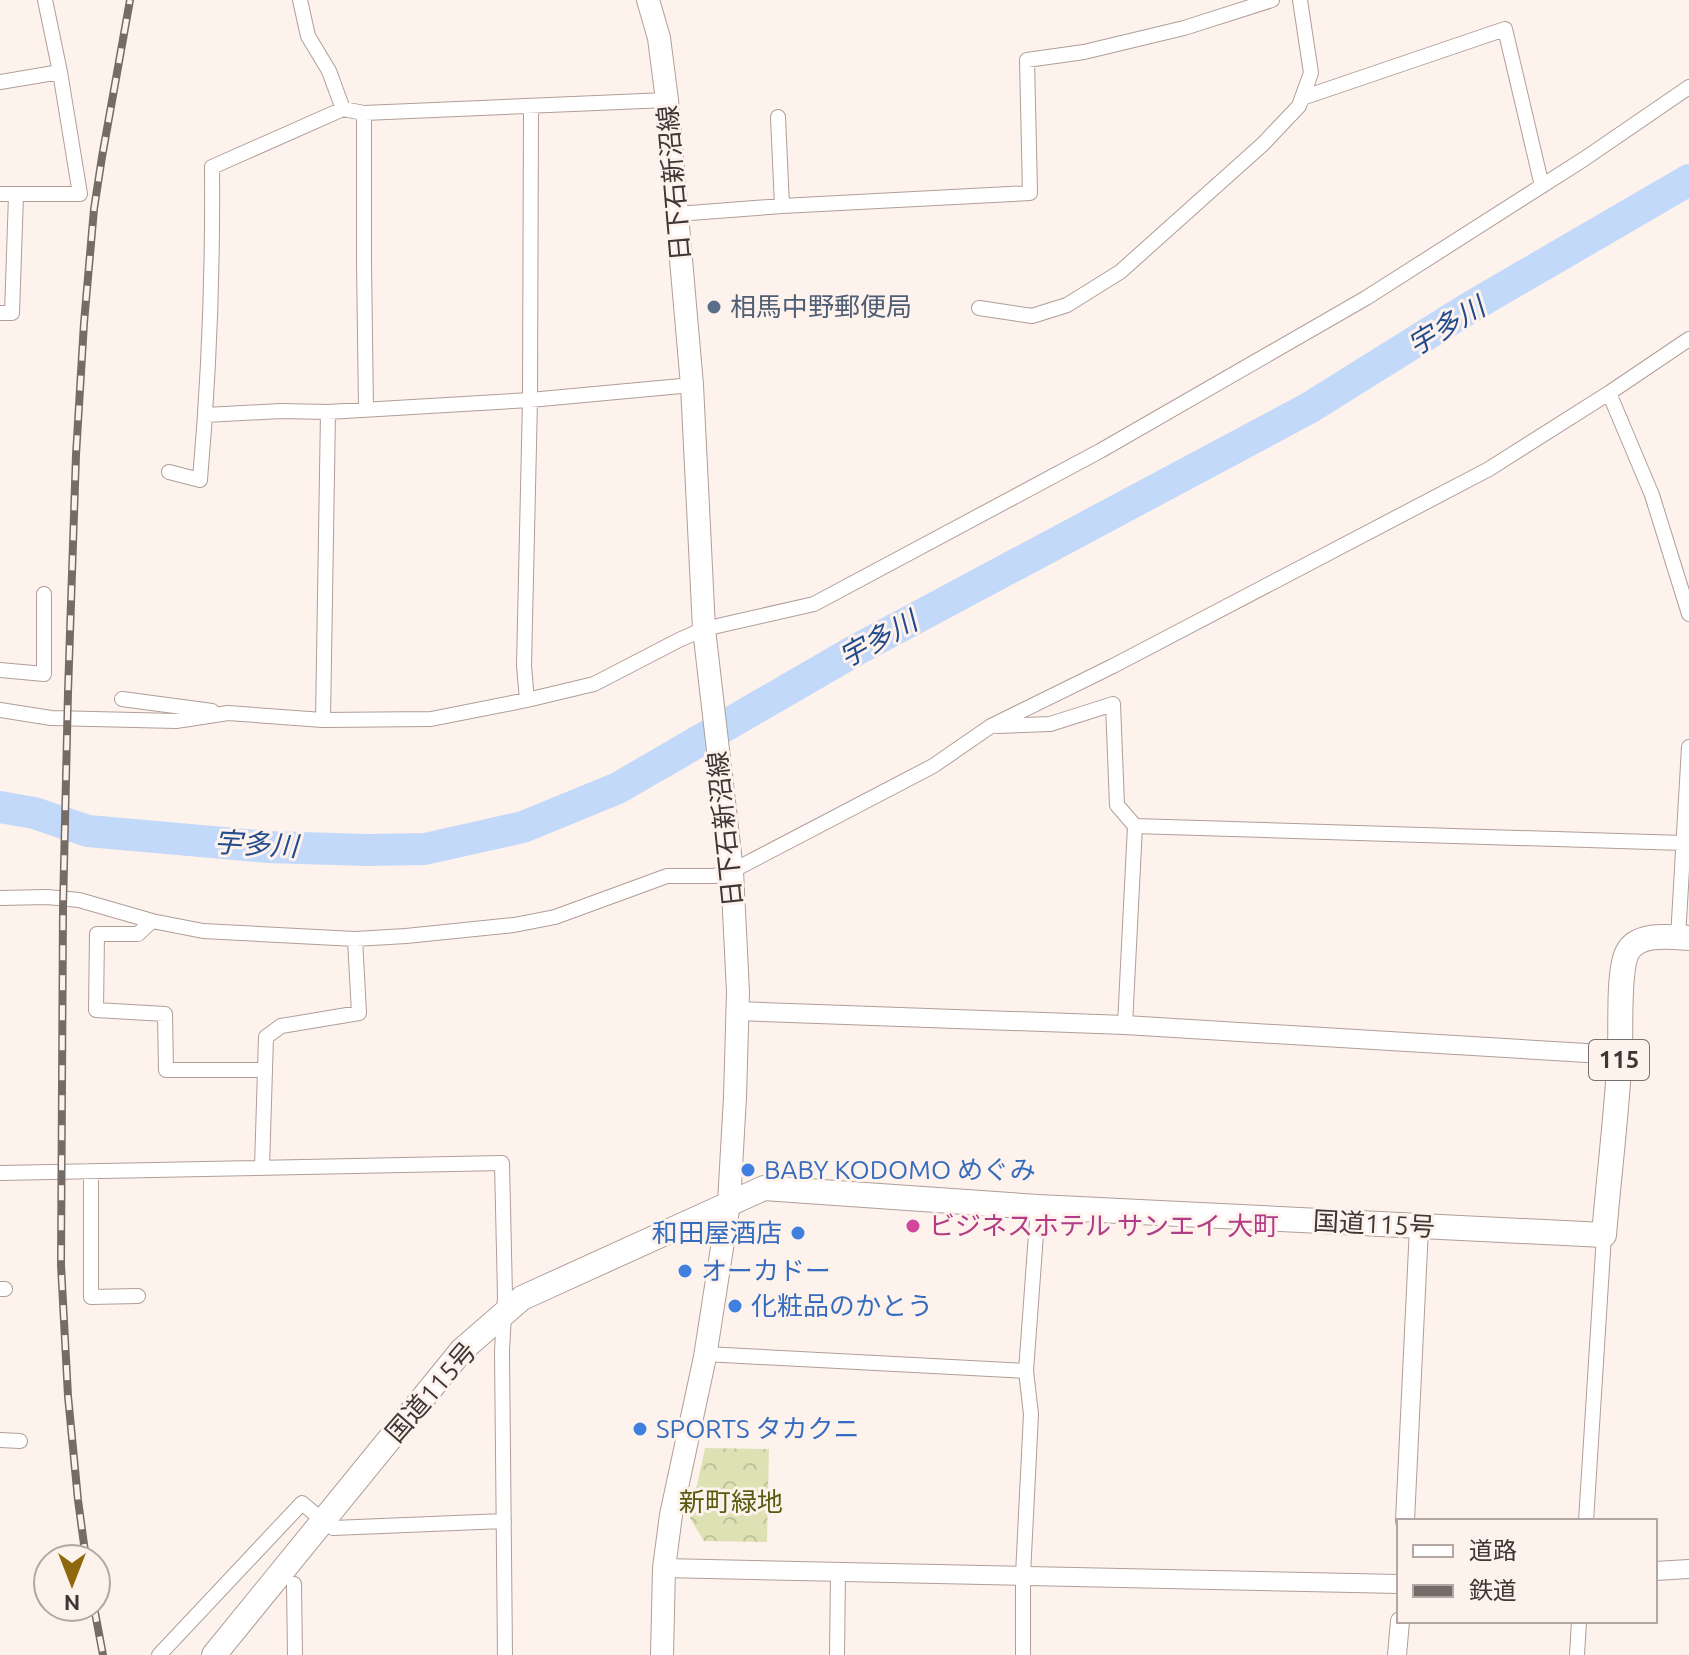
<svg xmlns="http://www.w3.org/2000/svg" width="1689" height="1655" viewBox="0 0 1689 1655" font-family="Ubuntu,'Noto Sans JP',sans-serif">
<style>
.park{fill:url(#park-crowns)}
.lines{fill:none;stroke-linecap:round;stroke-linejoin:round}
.river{stroke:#c3d9fa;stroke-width:32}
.minor-casing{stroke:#b09e97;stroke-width:16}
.tertiary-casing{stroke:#b09e97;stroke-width:20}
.secondary-casing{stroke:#b09e97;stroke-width:24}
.trunk-casing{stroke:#b09e97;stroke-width:26}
.minor{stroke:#fff;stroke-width:14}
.tertiary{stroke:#fff;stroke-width:18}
.secondary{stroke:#fff;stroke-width:22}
.trunk{stroke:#fff;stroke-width:24}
.rail-casing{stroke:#756c68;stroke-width:8}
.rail{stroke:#fef2ed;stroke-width:5;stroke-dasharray:15;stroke-linecap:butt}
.service-dot{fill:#5c6f8a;stroke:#fef2ed;stroke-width:3}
.shop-dot{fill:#3f7fe0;stroke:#fef2ed;stroke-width:3}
.hotel-dot{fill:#d1479c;stroke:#fef2ed;stroke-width:3}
.labels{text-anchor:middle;stroke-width:6;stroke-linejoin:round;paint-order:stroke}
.shield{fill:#fef2ed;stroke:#786f6c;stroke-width:2}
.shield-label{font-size:24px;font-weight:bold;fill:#3f3734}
.street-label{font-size:26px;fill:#3f3734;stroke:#fef2ed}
.service-label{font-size:26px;fill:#4e5e75;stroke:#fef2ed;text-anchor:start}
.shop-label{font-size:26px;fill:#366cbe;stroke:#fef2ed;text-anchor:start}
.hotel-label{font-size:26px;fill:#b23c85;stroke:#fef2ed;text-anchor:start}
.park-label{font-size:26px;fill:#5a5b10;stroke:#fef2ed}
.water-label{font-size:28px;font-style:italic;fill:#234c8c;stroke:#fef2ed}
</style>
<defs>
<pattern id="park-crowns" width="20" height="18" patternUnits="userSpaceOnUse" patternTransform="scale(2)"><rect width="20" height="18" fill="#dee1b3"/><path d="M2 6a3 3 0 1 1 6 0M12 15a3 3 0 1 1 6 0" fill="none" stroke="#c0c29b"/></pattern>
</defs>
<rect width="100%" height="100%" fill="#fef2ed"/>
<path class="park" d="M 705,1448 L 769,1449 L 767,1542 L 704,1541 L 690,1518 Z"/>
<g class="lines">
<path class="river" d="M 0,807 L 34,813 L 88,831 L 269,847 L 367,850 L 425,849 L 523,827 L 618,788 L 856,650 L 1309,408 L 1469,308 L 1689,180"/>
<g class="minor-casing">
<path id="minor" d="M 300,0 L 308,36 L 329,71 L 343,109 L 364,113 L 667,100
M 0,82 L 60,72
M 1302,98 L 1505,29 L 1542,186
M 364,113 L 364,262 L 366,409
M 778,117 L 782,206
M 0,194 L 80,194 L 60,72 L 45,0
M 677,214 L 782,206 L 1030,193 L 1027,60 L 1084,52 L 1184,28 L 1272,0
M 979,308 L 1032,316 L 1067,305 L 1120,272 L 1263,144 L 1299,106 L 1311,73 L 1300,0
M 0,313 L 12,313 L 16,195
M 1609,393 L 1652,495 L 1689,614
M 206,415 L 281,411 L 328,412 L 530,400 L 692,385
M 169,472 L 200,480 C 209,376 213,272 212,167 L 343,109
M 0,670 L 44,674 L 44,594
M 122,699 L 212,711
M 527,700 L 524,666 L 530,400 L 531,106
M 0,710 L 51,718 L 176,721 L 228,713 L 323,720 L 431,719 L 527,700 L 594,684 L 679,640 L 704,629 L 814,604 L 1100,451 L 1366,298 L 1584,159 L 1689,87
M 323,720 L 328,412
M 997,726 L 1050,724 L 1113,704 L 1117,805 L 1135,826 L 1125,1025
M 1135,826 L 1683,843
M 0,898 L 47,897 L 79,900 L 152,921 L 203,931 L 355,939 L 406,936 L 514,925 L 555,917 L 667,876 L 714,876 L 732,871 L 933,766 L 991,726 L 1113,666 L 1489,469 L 1609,393 L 1689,339
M 152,921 L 138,934 L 97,934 L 96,1010 L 165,1014 L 166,1070 L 264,1070
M 1678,938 L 1689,747
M 262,1167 L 266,1037 L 281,1026 L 359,1013 L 355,939
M 91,1171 L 91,1297 L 138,1296
M 0,1173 L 502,1163 L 505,1296 L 502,1351 L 505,1655
M 0,1289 L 5,1289
M 705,1354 L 1026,1371
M 0,1440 L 20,1441
M 1586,1521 L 1604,1235
M 328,1524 L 333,1528 L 504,1521
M 294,1584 L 295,1655
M 159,1655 L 302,1503 L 315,1514
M 837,1655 L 838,1572
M 1023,1655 L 1023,1575 L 1031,1414 L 1026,1371 L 1038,1207
M 1577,1655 L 1579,1621"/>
</g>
<g class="tertiary-casing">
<path id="tertiary" d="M 737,1011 L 1125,1025 L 1620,1055
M 1405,1521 L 1419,1227
M 664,1568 L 1399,1584
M 1655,1571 L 1689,1569
M 1397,1655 L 1400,1621"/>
</g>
<g class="secondary-casing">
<path id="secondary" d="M 648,0 L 659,38 L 667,100 L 692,385 L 704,629 L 732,871 L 738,992 L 735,1097 L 729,1203 L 705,1357 L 671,1515 L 664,1568 L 662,1655"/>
</g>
<g class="trunk-casing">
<path id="trunk" d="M 214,1655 L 462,1350 L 522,1298 L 764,1188 L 1038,1207 L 1604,1235 C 1609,1174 1617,1113 1620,1051 C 1621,1029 1618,971 1627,953 C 1637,932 1670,937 1689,938"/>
</g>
<use href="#minor" class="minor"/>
<use href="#tertiary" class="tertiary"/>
<use href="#secondary" class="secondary"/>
<use href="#trunk" class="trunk"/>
<g class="rail-casing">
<path id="rail" d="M 86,1559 L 78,1500 L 68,1396 L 61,1265 L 63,908 L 68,692 L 76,455 L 84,323 L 94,209 L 102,157 L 130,0
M 94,1607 L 103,1655"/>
</g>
<use href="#rail" class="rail"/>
</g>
<circle class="service-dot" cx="714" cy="307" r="8"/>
<g class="shop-dot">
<circle cx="748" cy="1170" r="8"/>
<circle cx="798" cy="1233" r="8"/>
<circle cx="685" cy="1271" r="8"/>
<circle cx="735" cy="1306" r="8"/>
<circle cx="640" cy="1429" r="8"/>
</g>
<circle class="hotel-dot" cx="913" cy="1226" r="8"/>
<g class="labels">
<rect class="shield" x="1589" y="1040" width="60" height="40" rx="6"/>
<g class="shield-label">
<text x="1619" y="1068">115</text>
</g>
<g class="street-label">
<text transform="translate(674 183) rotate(-95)" y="9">日下石新沼線</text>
<text transform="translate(725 829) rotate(-96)" y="9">日下石新沼線</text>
<text transform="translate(1374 1224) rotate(3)" y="9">国道115号</text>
<text transform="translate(431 1392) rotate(-49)" y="9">国道115号</text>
</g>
<g class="service-label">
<text x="730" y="316">相馬中野郵便局</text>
</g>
<g class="shop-label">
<text x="764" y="1179">BABY KODOMO めぐみ</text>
<text x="782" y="1242" text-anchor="end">和田屋酒店</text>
<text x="701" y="1280">オーカドー</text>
<text x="751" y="1315">化粧品のかとう</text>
<text x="656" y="1438">SPORTS タカクニ</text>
</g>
<g class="hotel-label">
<text x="929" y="1235">ビジネスホテル サンエイ 大町</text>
</g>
<g class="park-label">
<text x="731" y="1511">新町緑地</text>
</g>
<g class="water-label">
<text transform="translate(1446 326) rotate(-31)" y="10">宇多川</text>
<text transform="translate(878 639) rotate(-29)" y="10">宇多川</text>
<text transform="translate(256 844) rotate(3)" y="10">宇多川</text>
</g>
</g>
<rect x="1397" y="1519" width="260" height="104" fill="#fef2ed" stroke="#b2a7a3" stroke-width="2"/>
<rect x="1413" y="1545" width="40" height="12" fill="#ffffff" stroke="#b2a7a3" stroke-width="2"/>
<text x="1469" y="1559" font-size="24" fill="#3f3734">道路</text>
<rect x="1413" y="1585" width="40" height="12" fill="#756c68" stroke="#b2a7a3" stroke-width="2"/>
<text x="1469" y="1599" font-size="24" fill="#3f3734">鉄道</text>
<g transform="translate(72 1583) rotate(180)"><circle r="38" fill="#fef2ed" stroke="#b2a7a3" stroke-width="2"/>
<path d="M0-6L14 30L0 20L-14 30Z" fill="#8f680d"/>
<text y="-12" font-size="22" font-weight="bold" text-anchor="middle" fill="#3f3734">N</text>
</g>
</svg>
